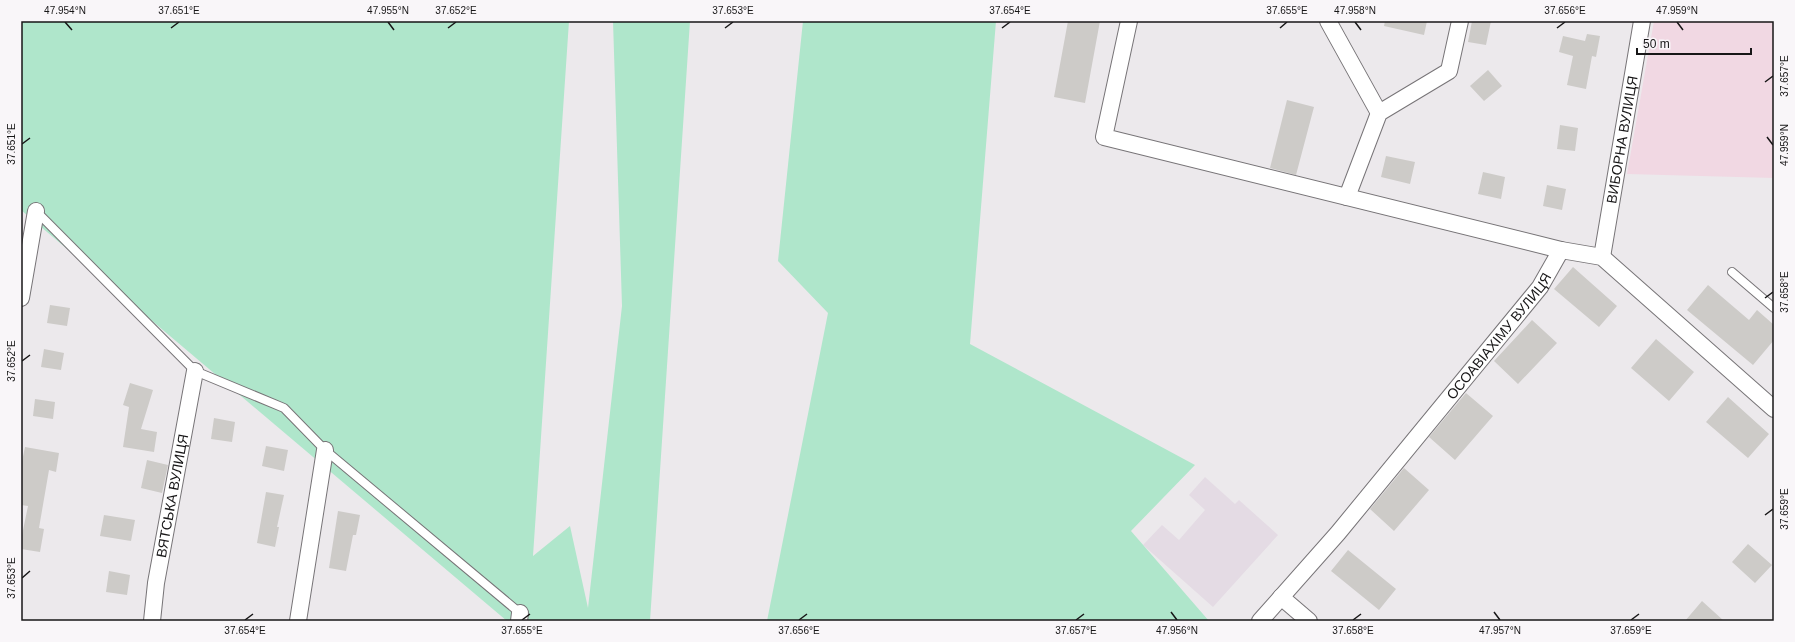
<svg xmlns="http://www.w3.org/2000/svg" width="1795" height="642" viewBox="0 0 1795 642" font-family="Arial,sans-serif">
<style>
.built{fill:#e4dbe4}
.industrial{fill:#f1d8e3}
.green{fill:#afe6cb}
.building{fill:#cdcbc8}
.lines{fill:none;stroke-linecap:round;stroke-linejoin:round}
.lane-casing{stroke:#777477;stroke-width:10}
.street-casing{stroke:#777477;stroke-width:18}
.lane{stroke:#fff;stroke-width:8}
.street{stroke:#fff;stroke-width:16}
.ticks{fill:none;stroke:#171617;stroke-width:1.5}
.labels{text-anchor:middle;stroke-width:3;stroke-linejoin:round;paint-order:stroke}
.street-label{font-size:14px;fill:#171617;stroke:#f9f6f9}
.neatline{fill:none;stroke:#171617;stroke-width:1.5}
.ticks-label{font-size:10px;text-anchor:middle;fill:#171617}
</style>
<rect width="100%" height="100%" fill="#ece9ec"/>
<path class="built" d="M 1205,477 L 1235,504 L 1239,500 L 1278,535 L 1213,607 L 1143,545 L 1162,525 L 1179,540 L 1205,510 L 1189,495 Z"/>
<path class="industrial" d="M 1654,21 L 1774,21 L 1774,178 L 1627,174 Z"/>
<path class="green" d="M 21,21 L 569,21 L 533,556 L 570,526 L 588,608 L 622,306 L 613,21 L 690,21 L 650,621 L 507,621 L 21,210 Z
M 803,21 L 996,21 L 970,344 L 1195,465 L 1131,531 L 1209,621 L 767,621 L 828,313 L 778,261 Z"/>
<path class="building" d="M 1068,21 L 1100,21 L 1085,103 L 1054,97 Z
M 1385,21 L 1427,21 L 1424,35 L 1384,26 Z
M 1472,21 L 1491,21 L 1486,45 L 1468,42 Z
M 1587,34 L 1600,36 L 1596,57 L 1592,56 L 1586,89 L 1567,85 L 1573,56 L 1559,52 L 1563,36 L 1585,41 Z
M 1488,70 L 1502,86 L 1484,101 L 1470,86 Z
M 1287,100 L 1314,107 L 1296,175 L 1270,168 Z
M 1560,125 L 1578,128 L 1575,151 L 1557,149 Z
M 1386,156 L 1415,162 L 1410,184 L 1381,177 Z
M 1483,172 L 1505,177 L 1501,199 L 1478,194 Z
M 1547,185 L 1566,189 L 1562,210 L 1543,206 Z
M 1573,267 L 1617,306 L 1599,327 L 1554,289 Z
M 1708,285 L 1749,320 L 1757,310 L 1774,325 L 1774,340 L 1753,365 L 1687,310 Z
M 50,305 L 70,308 L 67,326 L 47,323 Z
M 1532,320 L 1557,343 L 1518,384 L 1494,361 Z
M 1656,339 L 1694,372 L 1669,401 L 1631,368 Z
M 44,349 L 64,353 L 61,370 L 41,367 Z
M 130,383 L 153,390 L 141,429 L 157,432 L 154,452 L 123,447 L 129,407 L 123,405 Z
M 1466,393 L 1493,416 L 1455,460 L 1429,437 Z
M 1728,397 L 1769,434 L 1748,458 L 1706,422 Z
M 35,399 L 55,402 L 53,419 L 33,416 Z
M 214,418 L 235,422 L 232,442 L 211,439 Z
M 266,446 L 288,450 L 284,471 L 262,466 Z
M 25,447 L 59,453 L 56,472 L 49,470 L 39,528 L 44,529 L 40,552 L 21,549 L 21,540 L 28,506 L 21,505 L 21,466 Z
M 147,460 L 168,465 L 162,493 L 141,488 Z
M 1404,468 L 1429,490 L 1394,531 L 1370,509 Z
M 266,492 L 284,495 L 277,527 L 279,527 L 275,547 L 257,543 Z
M 338,511 L 360,515 L 356,535 L 353,535 L 346,571 L 329,568 Z
M 104,515 L 135,520 L 131,541 L 100,536 Z
M 1748,544 L 1772,565 L 1755,583 L 1732,562 Z
M 1348,550 L 1396,589 L 1379,610 L 1331,571 Z
M 109,571 L 130,575 L 127,595 L 106,592 Z
M 1702,601 L 1724,621 L 1685,621 Z"/>
<g class="lines">
<g class="lane-casing">
<path id="lane" d="M 36,211 L 195,371 L 284,408 L 325,450 L 520,613
M 1732,272 L 1774,308"/>
</g>
<g class="street-casing">
<g id="street">
<path d="M 1129,21 L 1104,137 L 1561,250 L 1602,257 L 1774,409"/>
<path d="M 1328,21 L 1379,113"/>
<path d="M 1347,197 L 1379,113 L 1449,71 L 1460,21"/>
<path id="s1" d="M 1602,257 L 1642,21"/>
<path d="M 21,298 L 36,211"/>
<path d="M 1281,597 L 1309,621"/>
<path id="s2" d="M 152,621 L 156,583 L 195,371"/>
<path d="M 298,621 L 325,450"/>
<path d="M 519,621 L 520,613"/>
<path id="s3" d="M 1260,621 L 1338,533 L 1540,287 L 1561,250"/>
</g>
</g>
<use href="#lane" class="lane"/>
<use href="#street" class="street"/>
</g>
<path class="ticks" d="M 65,22 L 72,30M 388,22 L 394,30M 1355,22 L 1361,30M 1677,22 L 1683,30M 171,28 L 179,22M 448,28 L 456,22M 725,28 L 733,22M 1002,28 L 1010,22M 1280,28 L 1287,22M 1557,28 L 1565,22M 1765,82 L 1773,76M 1767,137 L 1773,145M 22,144 L 30,138M 1765,298 L 1773,292M 22,361 L 30,355M 1765,515 L 1773,509M 22,578 L 30,571M 1171,612 L 1177,620M 1494,612 L 1500,620M 245,620 L 253,614M 522,620 L 530,614M 799,620 L 807,614M 1076,620 L 1084,614M 1353,620 L 1361,614M 1631,620 L 1639,614"/>
<g class="labels">
<g class="street-label">
<text dy="5" stroke="none"><textPath href="#s1" startOffset="119">ВИБОРНА ВУЛИЦЯ</textPath></text>
<text dy="5" stroke="none"><textPath href="#s3" startOffset="372">ОСОАВІАХІМУ ВУЛИЦЯ</textPath></text>
<text dy="5" stroke="none"><textPath href="#s2" startOffset="127">ВЯТСЬКА ВУЛИЦЯ</textPath></text>
</g>
</g>
<rect width="1795" height="642" fill="none" stroke="#f9f6f9" stroke-width="44"/>
<path d="M1637 48v6h114v-6" fill="none" stroke="#171617" stroke-width="2"/>
<text x="1643" y="48" font-size="12" fill="#171617" stroke="#f9f6f9" stroke-width="3" paint-order="stroke">50 m</text>
<rect x="22" y="22" width="1751" height="598" class="neatline"/>
<g class="ticks-label">
<text x="65" y="14">47.954°N</text>
<text x="179" y="14">37.651°E</text>
<text x="388" y="14">47.955°N</text>
<text x="456" y="14">37.652°E</text>
<text x="733" y="14">37.653°E</text>
<text x="1010" y="14">37.654°E</text>
<text x="1287" y="14">37.655°E</text>
<text x="1355" y="14">47.958°N</text>
<text x="1565" y="14">37.656°E</text>
<text x="1677" y="14">47.959°N</text>
<text transform="translate(1784 76) rotate(-90)" y="4">37.657°E</text>
<text transform="translate(11 144) rotate(-90)" y="4">37.651°E</text>
<text transform="translate(1784 145) rotate(-90)" y="4">47.959°N</text>
<text transform="translate(1784 292) rotate(-90)" y="4">37.658°E</text>
<text transform="translate(11 361) rotate(-90)" y="4">37.652°E</text>
<text transform="translate(1784 509) rotate(-90)" y="4">37.659°E</text>
<text transform="translate(11 578) rotate(-90)" y="4">37.653°E</text>
<text x="245" y="634">37.654°E</text>
<text x="522" y="634">37.655°E</text>
<text x="799" y="634">37.656°E</text>
<text x="1076" y="634">37.657°E</text>
<text x="1177" y="634">47.956°N</text>
<text x="1353" y="634">37.658°E</text>
<text x="1500" y="634">47.957°N</text>
<text x="1631" y="634">37.659°E</text>
</g>
</svg>
